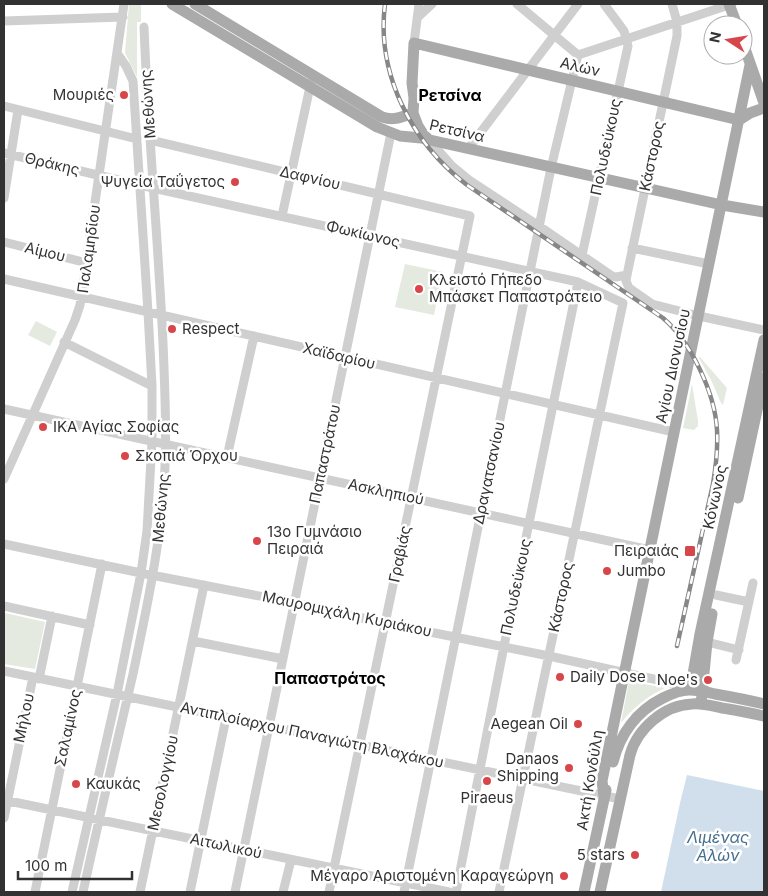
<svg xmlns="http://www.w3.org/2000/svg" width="768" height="896" viewBox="0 0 768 896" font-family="Inter,sans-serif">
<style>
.green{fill:#e4eadf}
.water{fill:#d0dfeb}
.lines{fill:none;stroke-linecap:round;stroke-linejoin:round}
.minor{stroke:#cfcfcf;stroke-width:9}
.major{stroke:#aaa;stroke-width:11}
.rail-casing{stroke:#878787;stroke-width:4.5}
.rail{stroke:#fff;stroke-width:2.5;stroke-dasharray:8;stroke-linecap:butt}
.poi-dot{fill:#d7464b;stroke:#fff;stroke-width:2}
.labels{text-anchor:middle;stroke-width:5;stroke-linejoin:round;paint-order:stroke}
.street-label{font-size:15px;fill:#323232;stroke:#fff}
.poi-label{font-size:15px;fill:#323232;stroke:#fff;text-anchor:end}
.neighbourhood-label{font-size:16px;font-weight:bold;fill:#000;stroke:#fff}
.water-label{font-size:16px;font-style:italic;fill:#466f8e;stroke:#fff}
</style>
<rect width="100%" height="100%" fill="#fff"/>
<path class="green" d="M 129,4 L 141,4 L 141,22 L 137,22 L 137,77 L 125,53 Z
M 405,264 L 443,272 L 434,315 L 395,307 Z
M 36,321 L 57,332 L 50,346 L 28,335 Z
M 700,357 L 727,388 L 723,405 L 721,403 L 712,382 L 699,358 Z
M 692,384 L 698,421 L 698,426 L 694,430 L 683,428 Z
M 5,613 L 45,622 L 35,669 L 4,664 L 4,619 Z
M 629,681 L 665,688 C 647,696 633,708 621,723 Z"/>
<path class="water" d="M 687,775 L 764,791 L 764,892 L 661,892 L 680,803 Z"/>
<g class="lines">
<path class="minor" d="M 517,4 L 578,55
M 672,4 L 677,22 L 677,36 L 627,275 L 626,281 L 629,288 L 652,304 L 699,316 L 764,330
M 417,18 L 432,4
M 4,21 L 123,17
M 414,43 L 419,4
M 578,55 L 732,4
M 4,106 L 137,139
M 150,140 L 470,216 L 329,892
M 429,140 L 452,166 L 469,180 L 539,226 L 612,276 L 616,277 L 627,275
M 468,149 L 578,4
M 4,153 L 153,188 L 578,282 L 623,303 L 499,892
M 4,198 L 18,110
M 282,216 L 311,82
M 4,242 L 87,263
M 632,248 L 709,264
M 582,255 L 628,46 L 624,31 L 604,4
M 4,279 L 674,432
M 64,342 L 152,386
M 4,409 L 650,550
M 227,457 L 254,336
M 4,479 L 75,320 L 80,305 L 124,4
M 4,544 L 141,573 L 295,603 L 385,623 L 549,656 L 667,682 L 682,686 L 688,690
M 716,595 L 749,602
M 4,606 L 90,625
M 193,641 L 283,659
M 707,642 L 739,650
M 736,660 L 753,583
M 4,671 L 620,799
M 39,679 L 52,616
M 4,800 L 449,892
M 4,818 L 33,677
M 35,892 L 102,564
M 72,892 L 117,694 L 141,573 L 147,531 L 152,441 L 152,386 L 148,312 L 133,81 L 126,66 L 117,53
M 83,892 C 99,819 116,747 133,674 C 146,612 159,551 164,488 C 167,439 165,391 163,343 C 158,237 148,132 144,27
M 140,892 L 204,585
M 190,892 L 226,718
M 235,892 L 391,133
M 283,892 L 291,860
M 404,892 L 551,168 L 578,55
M 456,892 L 504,646 L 578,282"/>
<path class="major" d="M 172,4 L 377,127 L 400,136 L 421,138 L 722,205 L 764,212
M 195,4 L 382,117 C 394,121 402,117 413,113
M 729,4 L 737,25
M 743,43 L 764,103
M 739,120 L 750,113 L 764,108
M 429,140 L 423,134 L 418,126 L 413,113 L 414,98 L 412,83 L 414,43 L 739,120
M 738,498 L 764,378
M 688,690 L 692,680 L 700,634 L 764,340
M 701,704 L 707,642 L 712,614
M 613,762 C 620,734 637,711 663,698 C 671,694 680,690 689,690 C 698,690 707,692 715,694 C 732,697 748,700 764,704
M 604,796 L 602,781 L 750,65
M 584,892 L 606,790
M 600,892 L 630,755 C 637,729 664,705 692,704 C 702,703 712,706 722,708 C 736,710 750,713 764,716"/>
<g class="rail-casing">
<path id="rail" d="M 385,4 C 376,74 412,143 467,185 L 663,318 C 691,342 715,393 717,430 C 718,448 716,466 713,484 L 677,646"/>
</g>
<use href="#rail" class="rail"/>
</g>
<g class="poi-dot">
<circle cx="124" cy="95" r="5"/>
<circle cx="235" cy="182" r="5"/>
<circle cx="419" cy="289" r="5"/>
<circle cx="172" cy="329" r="5"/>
<circle cx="43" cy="427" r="5"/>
<circle cx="125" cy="456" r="5"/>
<circle cx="257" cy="541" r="5"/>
<rect x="684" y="545" width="12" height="12" rx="2.5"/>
<circle cx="607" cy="571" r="5"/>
<circle cx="560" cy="677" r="5"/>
<circle cx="708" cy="680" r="5"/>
<circle cx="578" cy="724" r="5"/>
<circle cx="569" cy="768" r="5"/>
<circle cx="487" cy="781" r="5"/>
<circle cx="76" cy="784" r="5"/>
<circle cx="635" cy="855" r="5"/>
<circle cx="564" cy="876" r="5"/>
</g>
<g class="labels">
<g class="street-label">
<text transform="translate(580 67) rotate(13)" y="5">Αλών</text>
<text transform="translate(148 104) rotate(-94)" y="5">Μεθώνης</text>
<text transform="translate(457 131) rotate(13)" y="5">Ρετσίνα</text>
<text transform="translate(606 147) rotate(-78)" y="5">Πολυδεύκους</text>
<text transform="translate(652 156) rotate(-78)" y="5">Κάστορος</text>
<text transform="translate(52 164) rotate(13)" y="5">Θράκης</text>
<text transform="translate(310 178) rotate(13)" y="5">Δαφνίου</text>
<text transform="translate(363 234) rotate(13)" y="5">Φωκίωνος</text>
<text transform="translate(89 249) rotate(-82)" y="5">Παλαμηδίου</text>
<text transform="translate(45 252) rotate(14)" y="5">Αίμου</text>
<text transform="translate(339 356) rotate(13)" y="5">Χαϊδαρίου</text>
<text transform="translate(673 366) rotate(-78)" y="5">Αγίου Διονυσίου</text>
<text transform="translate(325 454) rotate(-78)" y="5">Παπαστράτου</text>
<text transform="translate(489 473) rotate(-78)" y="5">Δραγατσανίου</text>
<text transform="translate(386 492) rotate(12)" y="5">Ασκληπιού</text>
<text transform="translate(715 497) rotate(-78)" y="5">Κόνωνος</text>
<text transform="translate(161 508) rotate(-85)" y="5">Μεθώνης</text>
<text transform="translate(400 554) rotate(-78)" y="5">Γραβιάς</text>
<text transform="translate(516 587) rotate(-78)" y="5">Πολυδεύκους</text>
<text transform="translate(561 597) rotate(-78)" y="5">Κάστορος</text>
<text transform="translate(347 614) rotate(12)" y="5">Μαυρομιχάλη Κυριάκου</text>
<text transform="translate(24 718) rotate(-78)" y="5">Μήλου</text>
<text transform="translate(68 728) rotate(-78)" y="5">Σαλαμίνος</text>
<text transform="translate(312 735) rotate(12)" y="5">Αντιπλοίαρχου Παναγιώτη Βλαχάκου</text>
<text transform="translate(590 780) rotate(-81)" y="5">Ακτή Κονδύλη</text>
<text transform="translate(163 783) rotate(-78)" y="5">Μεσολογγίου</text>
<text transform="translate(226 846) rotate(12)" y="5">Αιτωλικού</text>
</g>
<g class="poi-label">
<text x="114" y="100">Μουριές</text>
<text x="225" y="187">Ψυγεία Ταΰγετος</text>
<text x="429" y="285" text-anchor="start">Κλειστό Γήπεδο<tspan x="429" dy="17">Μπάσκετ Παπαστράτειο</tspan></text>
<text x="182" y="334" text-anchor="start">Respect</text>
<text x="53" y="432" text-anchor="start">ΙΚΑ Αγίας Σοφίας</text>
<text x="135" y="461" text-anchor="start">Σκοπιά Όρχου</text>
<text x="267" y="537" text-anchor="start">13ο Γυμνάσιο<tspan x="267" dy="17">Πειραιά</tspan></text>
<text x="679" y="556">Πειραιάς</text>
<text x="617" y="576" text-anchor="start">Jumbo</text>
<text x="570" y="682" text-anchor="start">Daily Dose</text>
<text x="698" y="685">Noe's</text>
<text x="568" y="729">Aegean Oil</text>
<text x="559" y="764">Danaos<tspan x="559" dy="17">Shipping</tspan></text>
<text x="86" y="789" text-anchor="start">Καυκάς</text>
<text x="487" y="803" text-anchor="middle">Piraeus</text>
<text x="625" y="860">5 stars</text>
<text x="554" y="881">Μέγαρο Αριστομένη Καραγεώργη</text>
</g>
<g class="neighbourhood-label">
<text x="450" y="101">Ρετσίνα</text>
<text x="330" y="684">Παπαστράτος</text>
</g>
<g class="water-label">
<text x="718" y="843">Λιμένας<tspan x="718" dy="18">Αλών</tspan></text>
</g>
</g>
<rect width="768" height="896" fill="none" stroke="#323232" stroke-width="10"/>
<g transform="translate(728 40) rotate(282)"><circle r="24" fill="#ffffff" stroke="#adadad"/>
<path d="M0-4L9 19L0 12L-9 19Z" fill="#d7464b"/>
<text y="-8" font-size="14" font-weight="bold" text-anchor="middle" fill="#323232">N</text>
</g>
<path d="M18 871v8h114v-8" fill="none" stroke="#323232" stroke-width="2.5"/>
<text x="25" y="871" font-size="15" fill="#323232" stroke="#ffffff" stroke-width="4" paint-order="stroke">100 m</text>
</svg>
